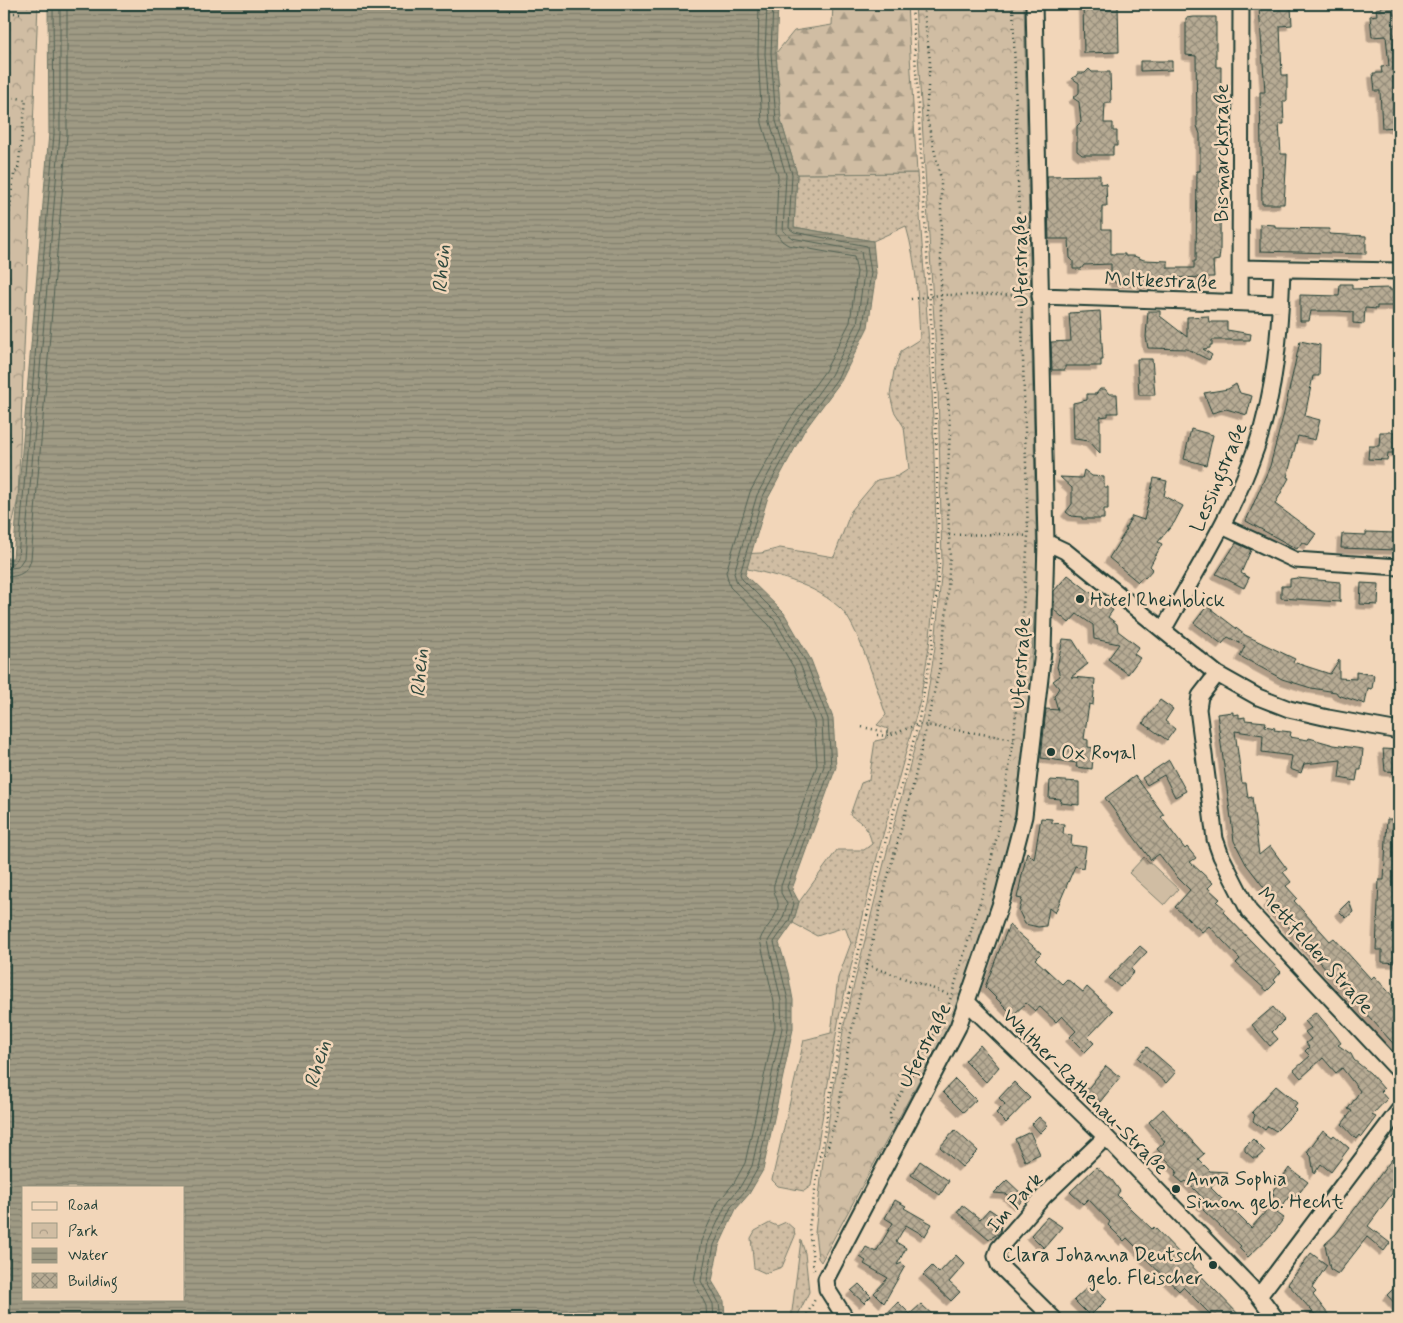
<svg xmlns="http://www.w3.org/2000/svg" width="1403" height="1323" viewBox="0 0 1403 1323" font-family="Mynerve,sans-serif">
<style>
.grass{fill:url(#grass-dots);stroke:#787d6c}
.forest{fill:url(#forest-firs);stroke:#787d6c}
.park{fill:url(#park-crowns);stroke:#787d6c}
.garden{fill:#d0bda3;stroke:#787d6c}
.water{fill:url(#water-rules);stroke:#6c7564;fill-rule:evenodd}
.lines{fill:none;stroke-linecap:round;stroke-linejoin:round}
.shore{stroke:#526254;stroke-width:1}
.building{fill:url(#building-cross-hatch);stroke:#1f3d34;filter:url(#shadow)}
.minor-casing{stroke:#1f3d34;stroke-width:19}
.path{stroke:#1f3d34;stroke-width:2.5;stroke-dasharray:1 4;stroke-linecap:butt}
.minor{stroke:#f2d6b9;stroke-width:15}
.poi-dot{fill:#1f3d34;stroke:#f2d6b9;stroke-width:2}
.labels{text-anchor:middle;stroke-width:5;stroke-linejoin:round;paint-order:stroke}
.street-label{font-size:20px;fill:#1f3d34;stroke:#f2d6b9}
.poi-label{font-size:20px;fill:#1f3d34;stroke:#f2d6b9;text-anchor:start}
.water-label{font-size:21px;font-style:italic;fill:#324b40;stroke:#f2d6b9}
</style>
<defs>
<pattern id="grass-dots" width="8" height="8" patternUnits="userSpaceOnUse" patternTransform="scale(1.25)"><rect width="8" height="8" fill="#d0bda3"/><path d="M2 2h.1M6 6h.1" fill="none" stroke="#a89b86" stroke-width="1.8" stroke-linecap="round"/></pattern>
<pattern id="forest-firs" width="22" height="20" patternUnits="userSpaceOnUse" patternTransform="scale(1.25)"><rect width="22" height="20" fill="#d0bda3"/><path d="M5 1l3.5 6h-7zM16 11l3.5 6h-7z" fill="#a89b86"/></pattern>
<pattern id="park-crowns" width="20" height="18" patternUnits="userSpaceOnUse" patternTransform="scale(1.25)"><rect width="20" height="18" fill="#d0bda3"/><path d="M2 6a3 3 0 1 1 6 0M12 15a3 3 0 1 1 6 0" fill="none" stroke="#a89b86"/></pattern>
<pattern id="water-rules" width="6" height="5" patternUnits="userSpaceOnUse" patternTransform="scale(1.25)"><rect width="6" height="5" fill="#9f9a84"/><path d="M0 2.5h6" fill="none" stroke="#817f6d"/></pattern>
<pattern id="building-cross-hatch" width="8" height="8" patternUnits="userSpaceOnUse" patternTransform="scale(1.25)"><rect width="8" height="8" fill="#b7ab94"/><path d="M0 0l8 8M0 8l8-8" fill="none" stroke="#948c7a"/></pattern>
<filter id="shadow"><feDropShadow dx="-4.5" dy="4.5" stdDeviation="0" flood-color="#0004"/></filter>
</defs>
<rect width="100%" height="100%" fill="#f2d6b9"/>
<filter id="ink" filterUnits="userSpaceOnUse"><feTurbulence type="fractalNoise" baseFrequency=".02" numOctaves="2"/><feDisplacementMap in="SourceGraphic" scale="10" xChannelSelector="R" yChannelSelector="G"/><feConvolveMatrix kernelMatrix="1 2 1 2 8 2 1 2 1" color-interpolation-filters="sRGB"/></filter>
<g filter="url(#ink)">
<path class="grass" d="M 917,173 L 932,387 L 937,564 L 929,647 L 920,701 L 878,853 L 839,1017 L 811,1186 L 804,1191 L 778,1186 L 772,1180 L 804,1040 L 831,1033 L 838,978 L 851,943 L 845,927 L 817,936 L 793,923 L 799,902 L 837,850 L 864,850 L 872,844 C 869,829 863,823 850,815 L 861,783 L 869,780 L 875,741 L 885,739 L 888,729 L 877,725 L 886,715 C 877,690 858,623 839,607 C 807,579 764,573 725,564 L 739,554 L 761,553 L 780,548 L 834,557 L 851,511 L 877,480 L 898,476 L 909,469 L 904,427 L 894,411 L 890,395 L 894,371 L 901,351 L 920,339 C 918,300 917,264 906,226 L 873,241 L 794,227 L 797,174 Z
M 786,1222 L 794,1229 L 795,1236 L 782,1267 L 765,1273 L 754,1268 L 751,1238 L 755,1231 L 770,1223 L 777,1226 Z
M 801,1240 L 805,1253 L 809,1292 L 796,1319 L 791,1319 Z"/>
<path class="forest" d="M 833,4 L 907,4 L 917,173 L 797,174 L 781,121 L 776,53 L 794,31 L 832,25 Z"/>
<path class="park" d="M 4,4 L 38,4 L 18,498 L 4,565 Z
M 915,4 L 1024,4 L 1037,568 L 1030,689 L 1015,814 L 995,899 L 949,1025 L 821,1262 L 818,1258 L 815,1233 L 825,1143 L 844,1025 L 885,859 L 926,704 L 935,647 L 942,564 L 938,386 Z"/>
<path class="garden" d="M 1144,857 L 1178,889 L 1164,905 L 1129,873 Z"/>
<path class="water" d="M 48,4 L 778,4 L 776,53 L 781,121 L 797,174 L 794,227 L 873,241 L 876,273 L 868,327 L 841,381 L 804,431 L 767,500 L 745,575 L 784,613 L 811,660 L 833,718 L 836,767 L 792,889 L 799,902 L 793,923 L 779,943 L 788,973 L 793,1000 L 793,1029 L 763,1170 L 749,1194 L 736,1209 L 719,1246 L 712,1281 L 724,1301 L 725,1319 L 4,1319 L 4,558 L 13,558 L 49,133 ZM 24,1187 L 184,1187 L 184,1299 L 24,1299 Z"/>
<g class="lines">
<path class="shore" d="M 4,563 L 14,563 L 18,557 L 54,134 L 53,4
M 4,569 L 18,567 L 24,558 L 60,134 L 60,4
M 4,577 C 17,577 28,574 31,559 L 67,135 L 67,4
M 707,1319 L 706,1306 L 694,1281 L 701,1241 L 719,1201 L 734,1183 L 745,1163 L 775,1027 L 774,1002 L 760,940 C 764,928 776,920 778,907 C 779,900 772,893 774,884 L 817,765 L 814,722 L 794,668 L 769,625 L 730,587 L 726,572 L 750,492 L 789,421 L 825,371 L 850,322 L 857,272 L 854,257 L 788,245 L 782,241 L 776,233 L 778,176 L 762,123 L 758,54 L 759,4
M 714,1319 L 713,1304 L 701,1281 L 708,1243 L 726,1204 L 740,1187 L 752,1166 L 782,1028 L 781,1001 L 768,941 L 783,918 L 787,904 L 781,893 L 781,886 L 824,766 L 822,721 L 800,664 L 775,620 L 737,583 L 734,573 L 757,495 L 795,425 L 831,375 L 857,324 L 864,273 L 861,251 L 792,238 L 783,231 L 786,175 L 770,122 L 765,54 L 767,4
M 721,1319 L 719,1303 L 707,1281 L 714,1245 L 731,1207 L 745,1191 L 758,1168 L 788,1028 L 788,1000 L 774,942 L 789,921 L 794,904 L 787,887 L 831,767 L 828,719 L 806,662 L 780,617 L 742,579 L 740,574 L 762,498 L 800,429 L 837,379 L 863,326 L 871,273 L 867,246 L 794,232 L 789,228 L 792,174 L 776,121 L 771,53 L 773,4"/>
</g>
<path class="building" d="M 1083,4 L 1118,4 L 1119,52 L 1084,53 Z
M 1381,4 L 1399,4 L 1399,127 L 1382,128 L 1380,91 L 1375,91 L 1373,73 L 1382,73 L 1381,67 L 1389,66 L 1386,36 L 1372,37 L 1370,16 L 1377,15 L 1376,9 L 1381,8 Z
M 1291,6 L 1292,25 L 1280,26 L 1282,75 L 1287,75 L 1287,101 L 1283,101 L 1284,124 L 1279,124 L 1281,154 L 1287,154 L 1284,204 L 1262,204 L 1260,92 L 1265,92 L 1259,7 Z
M 1194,17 L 1216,17 L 1216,67 L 1221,67 L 1220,251 L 1219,260 L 1213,261 L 1214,277 L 1168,278 L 1167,284 L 1148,284 L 1145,287 L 1142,283 L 1115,283 L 1115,280 L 1111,280 L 1111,264 L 1084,265 L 1081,269 L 1073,269 L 1073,261 L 1070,258 L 1069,239 L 1049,239 L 1047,176 L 1100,175 L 1100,184 L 1106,183 L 1107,206 L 1102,206 L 1102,229 L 1111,229 L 1111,254 L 1125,254 L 1125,256 L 1134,256 L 1144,260 L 1168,261 L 1168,268 L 1194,268 L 1194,261 L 1196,261 L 1197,171 L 1200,171 L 1200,134 L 1197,126 L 1196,56 L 1186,55 L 1186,18 Z
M 1140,61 L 1172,61 L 1172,70 L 1140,71 Z
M 1089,69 L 1092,72 L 1110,72 L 1111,103 L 1105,103 L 1104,123 L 1113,123 L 1113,131 L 1117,131 L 1117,146 L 1113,146 L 1113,155 L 1082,155 L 1077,151 L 1077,126 L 1081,122 L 1079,102 L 1073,98 L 1079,93 L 1079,83 L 1072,78 L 1078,75 L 1078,73 L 1085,73 Z
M 1260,224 L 1275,225 L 1275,228 L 1330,229 L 1329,234 L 1366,236 L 1366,254 L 1260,251 Z
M 1340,284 L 1352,284 L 1352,289 L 1390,288 L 1390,290 L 1399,290 L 1399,306 L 1377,306 L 1377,309 L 1365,308 L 1364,324 L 1353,323 L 1353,312 L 1339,311 L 1311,311 L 1309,321 L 1300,321 L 1300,295 L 1339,296 Z
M 1100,311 L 1103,360 L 1101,360 L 1101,366 L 1065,366 L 1065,370 L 1052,370 L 1051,342 L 1071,341 L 1069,313 Z
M 1148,311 L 1160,311 L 1160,316 L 1187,337 L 1187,317 L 1208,316 L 1209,322 L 1227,322 L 1227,330 L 1251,334 L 1250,340 L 1212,340 L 1212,345 L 1210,345 L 1210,348 L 1203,349 L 1212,355 L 1209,360 L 1187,349 L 1148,348 L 1146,337 Z
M 1300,341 L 1320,345 L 1319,376 L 1313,376 L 1305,416 L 1320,420 L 1315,440 L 1298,436 L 1287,477 L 1289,478 L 1275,504 L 1316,534 L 1308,545 L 1302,542 L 1297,549 L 1246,521 L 1270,466 L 1284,413 Z
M 1137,359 L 1152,359 L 1155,395 L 1139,395 Z
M 1236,384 L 1240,393 L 1252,396 L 1247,415 L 1226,409 L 1212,413 L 1204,393 L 1228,389 Z
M 1100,389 L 1105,389 L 1109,394 L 1117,394 L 1118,413 L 1108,413 L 1108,416 L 1100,417 L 1100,453 L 1089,441 L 1074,439 L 1073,403 L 1087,400 L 1087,394 L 1096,394 Z
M 1191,429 L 1213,435 L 1206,465 L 1184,459 Z
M 1380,432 L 1399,432 L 1399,453 L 1388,453 L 1387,460 L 1368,459 L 1369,446 L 1379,446 Z
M 1084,470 L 1092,476 L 1104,477 L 1104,487 L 1108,487 L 1108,509 L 1104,509 L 1104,519 L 1082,519 L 1082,517 L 1071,516 L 1066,512 L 1072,504 L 1072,488 L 1060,477 L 1082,478 Z
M 1154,478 L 1167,481 L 1164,496 L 1183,506 L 1174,523 L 1158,542 L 1162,544 L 1150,566 L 1153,569 L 1145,578 L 1143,576 L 1138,582 L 1109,558 L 1127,529 L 1125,529 L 1132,516 L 1144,520 Z
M 1366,532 L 1396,533 L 1396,550 L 1341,548 L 1342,534 L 1366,535 Z
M 1236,543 L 1251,550 L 1241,573 L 1249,578 L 1244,588 L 1216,574 Z
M 1068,575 L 1113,610 L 1108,617 L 1117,624 L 1118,631 L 1139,647 L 1134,654 L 1140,658 L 1128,674 L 1108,659 L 1119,644 L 1094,639 L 1093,625 L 1077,614 L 1069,623 L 1054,610 L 1054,591 Z
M 1297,578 L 1340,582 L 1340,602 L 1281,598 L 1281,586 L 1290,586 L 1290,579 Z
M 1361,583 L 1379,584 L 1378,605 L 1360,604 Z
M 1207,606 L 1245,635 L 1295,659 L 1293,662 L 1330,674 L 1339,660 L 1339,678 L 1356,679 L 1356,672 L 1374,675 L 1372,689 L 1368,688 L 1365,704 L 1338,695 L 1336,692 L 1311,688 L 1282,679 L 1240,656 L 1245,646 L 1228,637 L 1222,644 L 1194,623 Z
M 1063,639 L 1073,640 L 1088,664 L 1071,677 L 1095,679 L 1093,705 L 1089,704 L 1084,739 L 1088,740 L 1088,747 L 1094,748 L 1092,769 L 1076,767 L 1077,763 L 1041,758 L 1046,709 L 1058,710 L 1054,696 L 1059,688 L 1053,681 L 1060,676 L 1057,667 Z
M 1160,700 L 1173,709 L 1165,721 L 1175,729 L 1167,740 L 1143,723 Z
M 1233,712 L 1233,715 L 1239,714 L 1239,718 L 1245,717 L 1245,720 L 1266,722 L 1265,726 L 1275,728 L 1274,730 L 1291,732 L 1290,737 L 1308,740 L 1309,738 L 1334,745 L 1363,749 L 1361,770 L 1358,770 L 1356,781 L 1339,778 L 1341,760 L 1304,764 L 1301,773 L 1290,769 L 1292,756 L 1262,752 L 1263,735 L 1235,731 L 1242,783 L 1246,783 L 1248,798 L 1252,797 L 1259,855 L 1270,846 L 1287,869 L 1283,872 L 1291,882 L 1286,886 L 1297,898 L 1294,901 L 1330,941 L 1334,938 L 1371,979 L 1374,976 L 1399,1003 L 1399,1050 L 1267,903 L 1272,898 L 1246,864 L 1234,841 L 1217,714 Z
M 1383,749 L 1399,750 L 1399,772 L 1385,771 Z
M 1169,760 L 1186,791 L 1175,797 L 1164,775 L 1147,785 L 1142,778 Z
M 1135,776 L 1164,815 L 1161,817 L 1185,849 L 1187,847 L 1196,858 L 1190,862 L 1213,883 L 1208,888 L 1220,899 L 1217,902 L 1225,909 L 1223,912 L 1281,972 L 1274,980 L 1276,982 L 1267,991 L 1236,963 L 1240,959 L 1209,926 L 1202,932 L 1175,907 L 1190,890 L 1178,878 L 1159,854 L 1151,860 L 1105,798 Z
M 1050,780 L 1079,782 L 1079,805 L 1060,803 L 1061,799 L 1049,798 Z
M 1041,818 L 1052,819 L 1052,823 L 1064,824 L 1063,834 L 1072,835 L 1071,845 L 1086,847 L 1083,868 L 1075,866 L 1055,913 L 1049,908 L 1046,926 L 1038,927 L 1025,924 L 1019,911 L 1022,899 L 1017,898 L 1027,852 L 1034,859 Z
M 1387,819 L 1399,819 L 1399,963 L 1382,962 L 1382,950 L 1376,950 L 1379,880 L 1384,880 Z
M 1349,901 L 1353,912 L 1346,918 L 1339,911 Z
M 1009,925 L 1041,953 L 1035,959 L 1062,984 L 1067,979 L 1083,992 L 1087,987 L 1113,1011 L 1088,1037 L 1094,1043 L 1085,1052 L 1070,1037 L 1076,1031 L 1062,1016 L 1056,1022 L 1040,1007 L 1035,1011 L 1026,1003 L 1013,1015 L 985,987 Z
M 1140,946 L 1147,952 L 1131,969 L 1134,972 L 1120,987 L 1109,978 Z
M 1273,1007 L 1284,1020 L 1272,1032 L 1278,1039 L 1270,1046 L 1252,1025 Z
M 1316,1012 L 1336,1036 L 1341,1043 L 1338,1045 L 1351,1054 L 1354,1060 L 1370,1073 L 1384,1089 L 1381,1092 L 1387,1099 L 1372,1115 L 1376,1117 L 1361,1137 L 1359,1135 L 1356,1139 L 1342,1124 L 1352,1111 L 1348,1109 L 1360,1091 L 1342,1068 L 1336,1073 L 1323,1058 L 1301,1078 L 1294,1070 L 1310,1056 L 1305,1051 L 1309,1047 L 1306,1043 L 1311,1039 L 1305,1032 L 1311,1028 L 1305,1021 Z
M 980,1045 L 999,1067 L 986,1082 L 965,1061 Z
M 1147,1047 L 1176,1072 L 1166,1083 L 1138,1058 Z
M 1106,1066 L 1120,1077 L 1100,1102 L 1086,1091 Z
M 955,1079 L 976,1100 L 963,1112 L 943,1092 Z
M 1014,1082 L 1030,1098 L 1006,1123 L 996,1113 L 1005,1104 L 999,1098 Z
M 1276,1086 L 1297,1103 L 1294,1107 L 1297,1110 L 1276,1131 L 1268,1126 L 1265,1130 L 1253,1121 L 1255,1115 L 1252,1112 Z
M 1163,1109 L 1204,1154 L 1198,1159 L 1210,1171 L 1227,1172 L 1211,1188 L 1251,1228 L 1268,1209 L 1264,1206 L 1274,1194 L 1272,1192 L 1289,1168 L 1308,1182 L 1296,1197 L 1291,1194 L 1277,1213 L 1284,1218 L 1273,1233 L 1248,1257 L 1239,1248 L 1241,1246 L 1203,1210 L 1206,1208 L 1201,1204 L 1205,1200 L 1186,1181 L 1183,1183 L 1175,1176 L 1177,1171 L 1157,1149 L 1165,1142 L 1149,1122 Z
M 1039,1117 L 1048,1125 L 1040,1133 L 1032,1124 Z
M 955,1130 L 978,1151 L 962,1167 L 940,1147 Z
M 1323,1130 L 1332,1137 L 1334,1135 L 1349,1148 L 1331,1172 L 1321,1164 L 1314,1174 L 1311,1156 L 1307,1152 Z
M 1030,1132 L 1040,1154 L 1025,1161 L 1015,1139 Z
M 1253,1139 L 1265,1151 L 1257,1158 L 1253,1158 L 1245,1151 L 1245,1147 Z
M 1392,1159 L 1399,1164 L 1399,1184 L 1368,1226 L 1390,1243 L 1384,1251 L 1367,1237 L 1338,1274 L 1330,1269 L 1325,1244 L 1336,1234 Z
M 920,1161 L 949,1181 L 940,1195 L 911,1175 Z
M 1096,1167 L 1112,1180 L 1120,1191 L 1117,1195 L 1133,1211 L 1152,1229 L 1154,1227 L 1243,1319 L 1215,1319 L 1183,1287 L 1179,1291 L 1143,1256 L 1144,1255 L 1127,1238 L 1124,1241 L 1108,1225 L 1110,1222 L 1088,1199 L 1083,1204 L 1070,1192 Z
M 1007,1180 L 1025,1197 L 1018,1205 L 1006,1194 L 994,1193 Z
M 895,1200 L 906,1206 L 904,1208 L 932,1224 L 925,1236 L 906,1225 L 896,1242 L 906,1248 L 897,1265 L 902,1263 L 905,1266 L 884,1303 L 874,1293 L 888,1278 L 864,1264 L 866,1261 L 860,1257 L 866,1247 L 876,1252 L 893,1223 L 885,1218 Z
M 962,1205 L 980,1219 L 989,1209 L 995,1213 L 1004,1221 L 1001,1225 L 1000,1233 L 989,1239 L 957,1212 Z
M 1047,1217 L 1062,1227 L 1044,1248 L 1031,1235 Z
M 1311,1253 L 1327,1265 L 1312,1288 L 1316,1292 L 1313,1295 L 1332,1319 L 1319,1319 L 1288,1284 Z
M 956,1255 L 965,1264 L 949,1282 L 960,1292 L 951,1301 L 923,1275 L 932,1266 L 939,1273 Z
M 1399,1283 L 1399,1308 L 1387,1295 Z
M 859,1284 L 871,1296 L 864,1303 L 851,1291 Z
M 1091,1284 L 1107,1299 L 1090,1316 L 1074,1300 Z
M 898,1302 L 910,1314 L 921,1304 L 937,1319 L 882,1319 Z"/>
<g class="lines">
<g class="minor-casing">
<path id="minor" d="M 1241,268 L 1399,271
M 1040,296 L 1281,304
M 1240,302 L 1241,4
M 1222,526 L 1295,560 L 1399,567
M 1046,542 L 1065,551 L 1217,674 L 1258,697 L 1289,709 L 1328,718 L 1399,731
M 1163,630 C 1196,571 1234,512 1256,448 C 1276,390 1280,329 1282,269
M 1217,674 L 1200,696 L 1198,709 L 1215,839 L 1221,856 L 1249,911 L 1399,1071
M 968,1003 L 1106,1137 L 1259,1296 L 1276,1319
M 1259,1296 L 1399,1110
M 846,1319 L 827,1289 L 826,1279 L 958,1027 L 1002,900 L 1024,816 L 1043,652 L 1046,542 L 1034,4
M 1054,1319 L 999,1265 L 996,1256 L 999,1248 L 1044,1196 L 1106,1137"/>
</g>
<path class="path" d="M 878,4 L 912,5
M 824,9 L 843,4
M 4,13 L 22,13
M 4,95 L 26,100 L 18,170 L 14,173 L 12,193 L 4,194
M 4,212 L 11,213
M 4,292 L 6,279 L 5,247 L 12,193
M 911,299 L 940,295 L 1026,295
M 4,306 L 4,314
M 949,535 L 1000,534 L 1028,536
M 862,727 L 892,733
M 877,735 L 889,736 L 918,724 L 1014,739
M 867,965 L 951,995
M 891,1124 L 890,1114 L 947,1010 L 984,889 L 997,836 L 1014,739 L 1028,536 L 1013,4
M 819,1156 L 826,1153 L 839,1107 L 849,1041 L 888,876 L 912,790 L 939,671 L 946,617 L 950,557 L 947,485 L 950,431 L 948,398 L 941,337 L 941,179 L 926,114 L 930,61 L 923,4
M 814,1270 L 809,1227 L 842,1023 L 879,865 L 918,724 L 932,647 L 939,564 L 935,387 L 912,4
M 805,1319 L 816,1297"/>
<use href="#minor" class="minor"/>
</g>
</g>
<g class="poi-dot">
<circle cx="1080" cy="599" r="5"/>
<circle cx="1051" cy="752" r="5"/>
<circle cx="1176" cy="1189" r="5"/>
<circle cx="1213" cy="1265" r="5"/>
</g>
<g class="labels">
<g class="street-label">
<text transform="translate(1221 153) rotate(-90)" y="7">Bismarckstraße</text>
<text transform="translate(1020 261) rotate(-91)" y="7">Uferstraße</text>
<text transform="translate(1161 280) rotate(2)" y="7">Moltkestraße</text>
<text transform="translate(1218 477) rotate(-67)" y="7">Lessingstraße</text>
<text transform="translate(1020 663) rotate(-86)" y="7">Uferstraße</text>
<text transform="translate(1316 950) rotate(48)" y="7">Mettfelder Straße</text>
<text transform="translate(924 1045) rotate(-63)" y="7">Uferstraße</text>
<text transform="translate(1086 1091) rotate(45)" y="7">Walther-Rathenau-Straße</text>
<text transform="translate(1014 1202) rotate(-48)" y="7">Im Park</text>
</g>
<g class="poi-label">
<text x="1090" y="606">Hotel Rheinblick</text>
<text x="1061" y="759">Ox Royal</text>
<text x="1186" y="1185">Anna Sophia<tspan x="1186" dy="23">Simon geb. Hecht</tspan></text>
<text x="1203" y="1261" text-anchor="end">Clara Johanna Deutsch<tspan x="1203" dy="23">geb. Fleischer</tspan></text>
</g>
<g class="water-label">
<text transform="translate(441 269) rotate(-87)" y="7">Rhein</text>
<text transform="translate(419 673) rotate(-87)" y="7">Rhein</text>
<text transform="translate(317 1064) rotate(-74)" y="7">Rhein</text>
</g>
</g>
<rect width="1403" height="1323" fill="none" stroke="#f2d6b9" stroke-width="20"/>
<rect x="10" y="10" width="1383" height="1303" fill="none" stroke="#1f3d34" stroke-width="2" filter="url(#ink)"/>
<rect x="22" y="1186" width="162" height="115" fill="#f2d6b9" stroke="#9e9984"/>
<rect x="32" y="1202" width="25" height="8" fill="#f2d6b9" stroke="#9e9984"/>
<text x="68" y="1210" font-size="15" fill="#1f3d34">Road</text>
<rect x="32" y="1223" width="25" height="15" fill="url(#park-crowns)" stroke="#9e9984"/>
<text x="68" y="1236" font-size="15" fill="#1f3d34">Park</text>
<rect x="32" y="1248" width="25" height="15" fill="url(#water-rules)" stroke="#9e9984"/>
<text x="68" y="1260" font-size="15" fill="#1f3d34">Water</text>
<rect x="32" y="1273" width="25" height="15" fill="url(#building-cross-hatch)" stroke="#9e9984"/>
<text x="68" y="1286" font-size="15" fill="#1f3d34">Building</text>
</svg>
